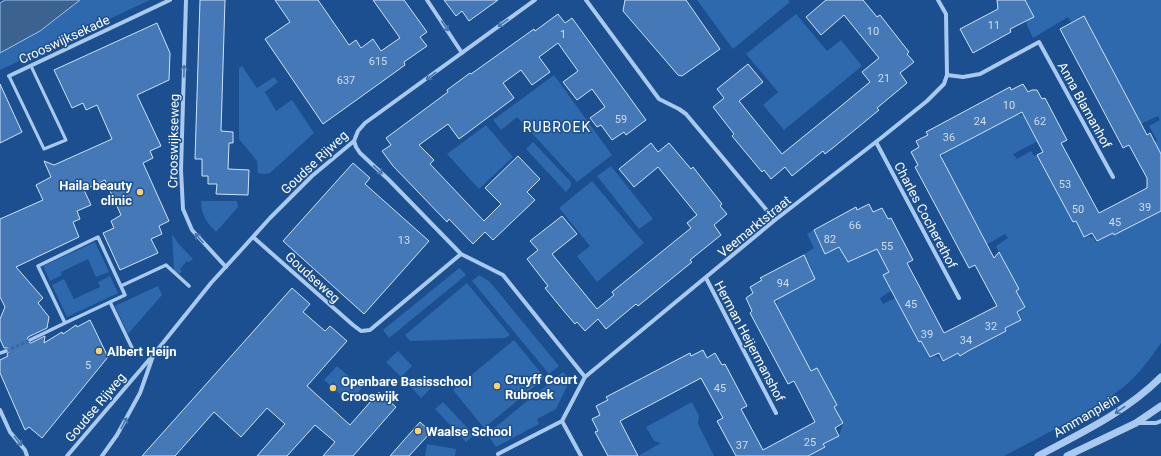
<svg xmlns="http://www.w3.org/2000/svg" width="1161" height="456" viewBox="0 0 1161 456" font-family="Roboto,sans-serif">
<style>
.green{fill:#2e69ad}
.water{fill:#3c6290;stroke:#9cc4f0}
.building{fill:#4478b7;stroke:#cfe3fa}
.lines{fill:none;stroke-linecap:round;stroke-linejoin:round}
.pedestrian-tunnel{stroke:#3d69a0;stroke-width:3.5;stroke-dasharray:3.5 2;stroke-linecap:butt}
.service{stroke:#a9c9ee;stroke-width:3}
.pedestrian{stroke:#a9c9ee;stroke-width:3.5}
.minor{stroke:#a9c9ee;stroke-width:4}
.tertiary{stroke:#a9c9ee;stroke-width:7}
.oneway{stroke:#4674ac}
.poi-dot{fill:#ffd166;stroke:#1b4f8f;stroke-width:1.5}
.labels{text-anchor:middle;stroke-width:3;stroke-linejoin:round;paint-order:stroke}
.number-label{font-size:11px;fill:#d0dded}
.street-label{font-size:13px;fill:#fff;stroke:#1b4f8f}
.poi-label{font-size:13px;font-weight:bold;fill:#fff;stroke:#1b4f8f;text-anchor:start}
.neighbourhood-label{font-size:14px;letter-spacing:1px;fill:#fff;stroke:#1b4f8f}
</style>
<rect width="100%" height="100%" fill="#1b4f8f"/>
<path class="green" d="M 80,0 L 150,0 L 0,70 L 0,53 L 40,31 Z
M 697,0 L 788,0 L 790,2 L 733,49 Z
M 1025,0 L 1161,0 L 1161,154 L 1155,142 L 1157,140 L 1149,126 L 1160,120 L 1158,116 L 1138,125 L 1075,20 L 1071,22 L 1068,17 L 1033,38 L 1026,23 L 1028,21 Z
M 796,14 L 827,51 L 841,40 L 862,66 L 784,130 L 763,105 L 778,92 L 746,54 Z
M 242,66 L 257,88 L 274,77 L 278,82 L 265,92 L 276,111 L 292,100 L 314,133 L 270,173 L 264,174 L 258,173 L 257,161 L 239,139 L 239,68 Z
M 554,75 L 612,155 L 577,182 L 517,117 L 501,130 L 493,120 Z
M 1017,114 L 1024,116 L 1031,130 L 1040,140 L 1013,154 L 1017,159 L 1031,151 L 1034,156 L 1037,155 L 1042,164 L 1045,163 L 1049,178 L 1073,222 L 1076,221 L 1085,238 L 1089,236 L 1093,237 L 1096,242 L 1113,233 L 1114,235 L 1130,227 L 1161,207 L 1161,343 C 1147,363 1135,380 1114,394 L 1116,397 L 1004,456 L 801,456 C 810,456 817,451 825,447 L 823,444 L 839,436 L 843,423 L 834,407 L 837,405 L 817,368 L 811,371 L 808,366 L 805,367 L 799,349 L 776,305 L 778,299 L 815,279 L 811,270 L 812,269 L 803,255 L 814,248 L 807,234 L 814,230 L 820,245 L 822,245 L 826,253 L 834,249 L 833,247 L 870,236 L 877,250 L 880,249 L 889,265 L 886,267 L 889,272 L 883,276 L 888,284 L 894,289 L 880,298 L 883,304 L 895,298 L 904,314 L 913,326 L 911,328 L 919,342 L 921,341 L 931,358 L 935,356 L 939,357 L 942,362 L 958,353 L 960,356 L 976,347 L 988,337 L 990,340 L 1006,331 L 1005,328 L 1022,319 L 1019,314 L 1020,311 L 1025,308 L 1016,291 L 996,246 L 1008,238 L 1005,234 L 984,246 L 981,233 L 942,159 L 944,153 Z
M 486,125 L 513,157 L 479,189 L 447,154 Z
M 533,142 L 571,182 L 571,186 L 566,192 L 526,149 Z
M 611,166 L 653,219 L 639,229 L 597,176 Z
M 592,181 L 644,243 L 597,282 L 577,256 L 590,246 L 559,208 Z
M 201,201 L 237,201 L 238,207 L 216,232 C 206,222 201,214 201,201 Z
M 172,234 L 178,243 L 193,259 L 189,262 L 187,261 L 180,269 L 182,271 L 179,274 L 174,270 Z
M 95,242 L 109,272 L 96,277 L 88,259 L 61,272 L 62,275 L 50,281 L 43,266 Z
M 460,268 L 466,275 L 389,338 L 383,330 L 458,269 Z
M 479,275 L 490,282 L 559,366 L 549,374 L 472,281 Z
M 110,276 L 118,293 L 67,317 L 52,285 L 64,279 L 74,299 L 100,287 L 98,282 Z
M 467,283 L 510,335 L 505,338 L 410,341 L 405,335 Z
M 158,286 L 162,295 L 128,334 L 115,306 Z
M 514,340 L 545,378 L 484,428 L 453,390 Z
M 398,351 L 412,366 L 401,377 L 386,362 Z
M 337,366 L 362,388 L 349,402 L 324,380 Z
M 563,372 L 570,380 L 556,409 L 537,419 L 539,424 L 496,447 L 487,434 Z
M 421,377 L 431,388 L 421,398 L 411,387 Z
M 443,402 L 474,435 L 466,442 L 435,409 Z
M 692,402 L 699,416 L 698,424 L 714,456 L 638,456 L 661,443 L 654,441 L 646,427 Z
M 427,444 L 456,449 L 455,456 L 425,456 Z"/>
<path class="water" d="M 5,0 L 80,0 L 40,31 L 0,53 L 0,3 Z"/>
<path class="building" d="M 200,0 L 225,0 L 221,131 L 233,132 L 233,143 L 229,143 L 228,169 L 249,170 L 248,195 L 216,194 L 217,184 L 208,184 L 208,176 L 202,176 L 202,159 L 195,159 Z
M 275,0 L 318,0 L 349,45 L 356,40 L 361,48 L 373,39 L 381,51 L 400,38 L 373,0 L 404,0 L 427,32 L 420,37 L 427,46 L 404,62 L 405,65 L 394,73 L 323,124 L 265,39 L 290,22 Z
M 444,0 L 498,0 L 469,21 L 462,11 L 456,16 Z
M 625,0 L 686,0 L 720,49 L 682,76 L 678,75 L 623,11 Z
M 826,0 L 863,0 L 877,17 L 880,15 L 909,52 L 907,54 L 914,62 L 900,73 L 907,83 L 877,108 L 879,110 L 834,147 L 825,154 L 823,151 L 792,176 L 785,167 L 771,179 L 764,170 L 762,172 L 732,136 L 734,134 L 713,107 L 724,98 L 717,89 L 748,64 L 763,82 L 739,101 L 782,154 L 835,111 L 870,82 L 862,72 L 879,58 L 844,15 L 821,35 L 806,17 Z
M 997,0 L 1025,0 L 1034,17 L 1010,29 L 1011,32 L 973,53 L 960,29 L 998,9 Z
M 558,14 L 565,23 L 572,18 L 646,120 L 626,135 L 624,132 L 612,140 L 601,125 L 597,127 L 590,118 L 605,107 L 592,89 L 577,100 L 563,82 L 578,71 L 558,43 L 539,57 L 550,72 L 532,85 L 521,70 L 503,83 L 514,98 L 459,139 L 448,124 L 419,145 L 434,160 L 430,164 L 484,221 L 501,204 L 485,188 L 518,156 L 540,179 L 527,192 L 535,200 L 493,240 L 485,232 L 473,244 L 449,219 L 447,222 L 393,166 L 382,151 L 391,145 L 386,138 L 448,92 L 447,90 L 470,73 L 471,74 L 534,29 L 535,31 Z
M 1084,16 L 1147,135 L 1150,133 L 1161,154 L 1161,211 L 1114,235 L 1113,233 L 1097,241 L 1092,233 L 1084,237 L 1076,221 L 1073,222 L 1037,155 L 1043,152 L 1022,112 L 940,155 L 994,258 L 999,252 L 1019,289 L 1016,291 L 1025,307 L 1017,312 L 1021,320 L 1005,328 L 1006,331 L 968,351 L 960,356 L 958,353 L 943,361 L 939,353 L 930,357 L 921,341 L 919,342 L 883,275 L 889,272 L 877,249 L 848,262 L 839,247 L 825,254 L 814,230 L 856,207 L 857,210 L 869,204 L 873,212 L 882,208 L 888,219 L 891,218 L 913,260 L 907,263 L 944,333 L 997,306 L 975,265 L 969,268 L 915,167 L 918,165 L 911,152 L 919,147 L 916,141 L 928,135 L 926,132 L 1010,87 L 1011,90 L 1023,84 L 1028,92 L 1032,90 L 1037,90 L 1042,99 L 1045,98 L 1067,140 L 1061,143 L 1099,213 L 1147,188 L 1147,178 L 1129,145 L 1123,148 L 1060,29 Z
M 157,23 L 170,53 L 169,80 L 137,95 L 161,146 L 150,151 L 153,158 L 143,163 L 169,221 L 159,226 L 162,234 L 151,239 L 158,253 L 120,270 L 103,233 L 114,228 L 111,221 L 121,215 L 105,180 L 84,190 L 91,205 L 77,211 L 80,219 L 73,222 L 79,237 L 16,267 L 43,298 L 38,303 L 49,317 L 47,328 L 28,337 L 27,340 L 28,342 L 31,343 L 45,336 L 44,343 L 62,332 L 63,334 L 76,325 L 77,327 L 90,320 L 108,357 L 42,438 L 29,427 L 25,430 L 0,373 L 0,360 L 8,356 L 7,354 L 9,351 L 8,348 L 4,348 L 0,339 L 0,319 L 5,307 L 0,297 L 0,219 L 43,200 L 36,185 L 51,177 L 44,161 L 54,165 L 112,139 L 97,105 L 86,110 L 83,103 L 72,108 L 54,70 Z
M 0,84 L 22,132 L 0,143 Z
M 651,143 L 658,152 L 669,143 L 691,169 L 693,167 L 722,204 L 720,206 L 727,214 L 714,225 L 721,235 L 690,260 L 692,262 L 638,306 L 636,304 L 606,329 L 598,319 L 585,331 L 577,322 L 575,324 L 563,310 L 545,288 L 548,286 L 527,259 L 538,250 L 530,241 L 562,216 L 577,234 L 552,254 L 597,309 L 614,295 L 612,292 L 691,228 L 687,223 L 697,215 L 658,167 L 634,187 L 619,169 Z
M 353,163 L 370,178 L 365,184 L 429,241 L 364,314 L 283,241 Z
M 804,255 L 815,279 L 774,301 L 811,371 L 817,368 L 837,405 L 834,407 L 843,423 L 835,428 L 839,436 L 823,444 L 825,447 L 808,456 L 736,456 L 717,421 L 723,418 L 701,378 L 620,421 L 638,456 L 608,456 L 595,432 L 598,431 L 592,419 L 600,415 L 596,406 L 608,400 L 606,397 L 690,353 L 691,356 L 703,350 L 707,358 L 715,353 L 722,365 L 725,364 L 747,406 L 741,409 L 763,450 L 815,422 L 794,381 L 788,384 L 750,313 L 752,311 L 746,298 L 753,293 L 750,287 L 762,280 L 760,278 Z
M 292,288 L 310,304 L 303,312 L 325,331 L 330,326 L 347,341 L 307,386 L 350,425 L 379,392 L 396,407 L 353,456 L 323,456 L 335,442 L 315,425 L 287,456 L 257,456 L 285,424 L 267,408 L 241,437 L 214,412 L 175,456 L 142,456 Z
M 420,422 L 431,432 L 409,456 L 390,456 Z"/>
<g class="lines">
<path class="pedestrian-tunnel" d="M 6,351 L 30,340"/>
<path class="service" d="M 9,76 L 44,149 L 66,140 L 31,66"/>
<path class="pedestrian" d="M 98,237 L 125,295 L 65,323 L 38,266 Z
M 121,286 L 166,265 L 189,286
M 110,302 L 133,350
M 30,340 L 65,323
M 0,353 L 6,351"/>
<path class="minor" d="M 186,0 L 181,170 L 183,209 L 192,230 L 226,267
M 427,0 L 462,53
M 586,0 L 659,99 L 679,109 L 686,114 L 775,220
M 938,0 L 946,14 L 947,75
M 9,76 L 170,0
M 354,141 L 356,147 L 360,153 L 389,180 L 461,254 L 503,275 L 585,377
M 876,142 L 959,298
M 253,237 L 353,325 L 361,331 L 370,330 L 461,254
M 706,278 L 776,413
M 0,410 L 10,432 L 25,450 L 27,456
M 562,421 L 581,456
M 1138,423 L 1156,423 L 1161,421
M 498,454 L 562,421 L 585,377 L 775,220 L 881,138 L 927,101 L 944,84 L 947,75 L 963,77 L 980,74 L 1039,42 L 1113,177
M 67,456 L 154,354 L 211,283 L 242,249 L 270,218 L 312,176 L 354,141 L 358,131 L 365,123 L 535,0
M 102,456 L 117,435 L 140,393 L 153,356"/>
<path class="tertiary" d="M 1038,456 C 1081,433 1126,412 1161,377
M 1067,456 L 1136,423 L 1161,406"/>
</g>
<defs><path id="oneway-shaft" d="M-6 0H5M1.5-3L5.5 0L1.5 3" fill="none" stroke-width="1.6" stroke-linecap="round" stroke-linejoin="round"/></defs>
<g class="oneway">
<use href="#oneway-shaft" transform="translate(503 23) rotate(144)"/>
<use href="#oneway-shaft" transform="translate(445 26) rotate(57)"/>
<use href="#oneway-shaft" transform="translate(184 71) rotate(-88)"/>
<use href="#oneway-shaft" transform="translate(431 76) rotate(144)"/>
<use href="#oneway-shaft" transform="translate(378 170) rotate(43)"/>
<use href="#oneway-shaft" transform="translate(199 238) rotate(-131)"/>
<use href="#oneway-shaft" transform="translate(1120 410) rotate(144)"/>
<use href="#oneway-shaft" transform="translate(124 423) rotate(-62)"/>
<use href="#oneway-shaft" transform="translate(18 441) rotate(52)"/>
</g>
<g class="poi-dot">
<circle cx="140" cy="192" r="4"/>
<circle cx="99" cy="351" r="4"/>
<circle cx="497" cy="386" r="4"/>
<circle cx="333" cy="388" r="4"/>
<circle cx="418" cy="431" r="4"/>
</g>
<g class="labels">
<g class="number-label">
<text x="994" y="29">11</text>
<text x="873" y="35">10</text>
<text x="563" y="38">1</text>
<text x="378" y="65">615</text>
<text x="884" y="82">21</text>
<text x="346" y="84">637</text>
<text x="1009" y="109">10</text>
<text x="621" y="123">59</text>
<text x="980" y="125">24</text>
<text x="1040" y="125">62</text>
<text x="949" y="141">36</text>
<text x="1065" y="188">53</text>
<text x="1145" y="211">39</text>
<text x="1078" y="213">50</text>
<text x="1115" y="226">45</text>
<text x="855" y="229">66</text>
<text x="830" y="243">82</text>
<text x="404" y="244">13</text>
<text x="887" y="250">55</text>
<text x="783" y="287">94</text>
<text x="911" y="308">45</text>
<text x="991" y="330">32</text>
<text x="927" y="338">39</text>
<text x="966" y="344">34</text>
<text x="88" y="369">5</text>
<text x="720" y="392">45</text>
<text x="810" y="446">25</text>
<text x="742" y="449">37</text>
</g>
<g class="street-label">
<text transform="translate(64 39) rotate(-25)" y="5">Crooswijksekade</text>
<text transform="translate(1085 105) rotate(61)" y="5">Anna Blamanhof</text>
<text transform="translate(173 141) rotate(-89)" y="5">Crooswijkseweg</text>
<text transform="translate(314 162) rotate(-43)" y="5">Goudse Rijweg</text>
<text transform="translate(926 215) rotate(62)" y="5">Charles Cocherethof</text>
<text transform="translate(754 226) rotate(-39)" y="5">Veemarktstraat</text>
<text transform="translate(313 277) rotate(42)" y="5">Goudseweg</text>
<text transform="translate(750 341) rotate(62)" y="5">Herman Heijermanshof</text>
<text transform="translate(95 407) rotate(-50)" y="5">Goudse Rijweg</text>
<text transform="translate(1086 415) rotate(-30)" y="5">Ammanplein</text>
</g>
<g class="poi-label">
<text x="132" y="190" text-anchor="end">Haila beauty<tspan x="132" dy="15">clinic</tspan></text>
<text x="107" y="356">Albert Heijn</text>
<text x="505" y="384">Cruyff Court<tspan x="505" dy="15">Rubroek</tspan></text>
<text x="341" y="386">Openbare Basisschool<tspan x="341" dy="15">Crooswijk</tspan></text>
<text x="426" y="436">Waalse School</text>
</g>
<g class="neighbourhood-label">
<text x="557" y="132">RUBROEK</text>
</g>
</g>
</svg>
